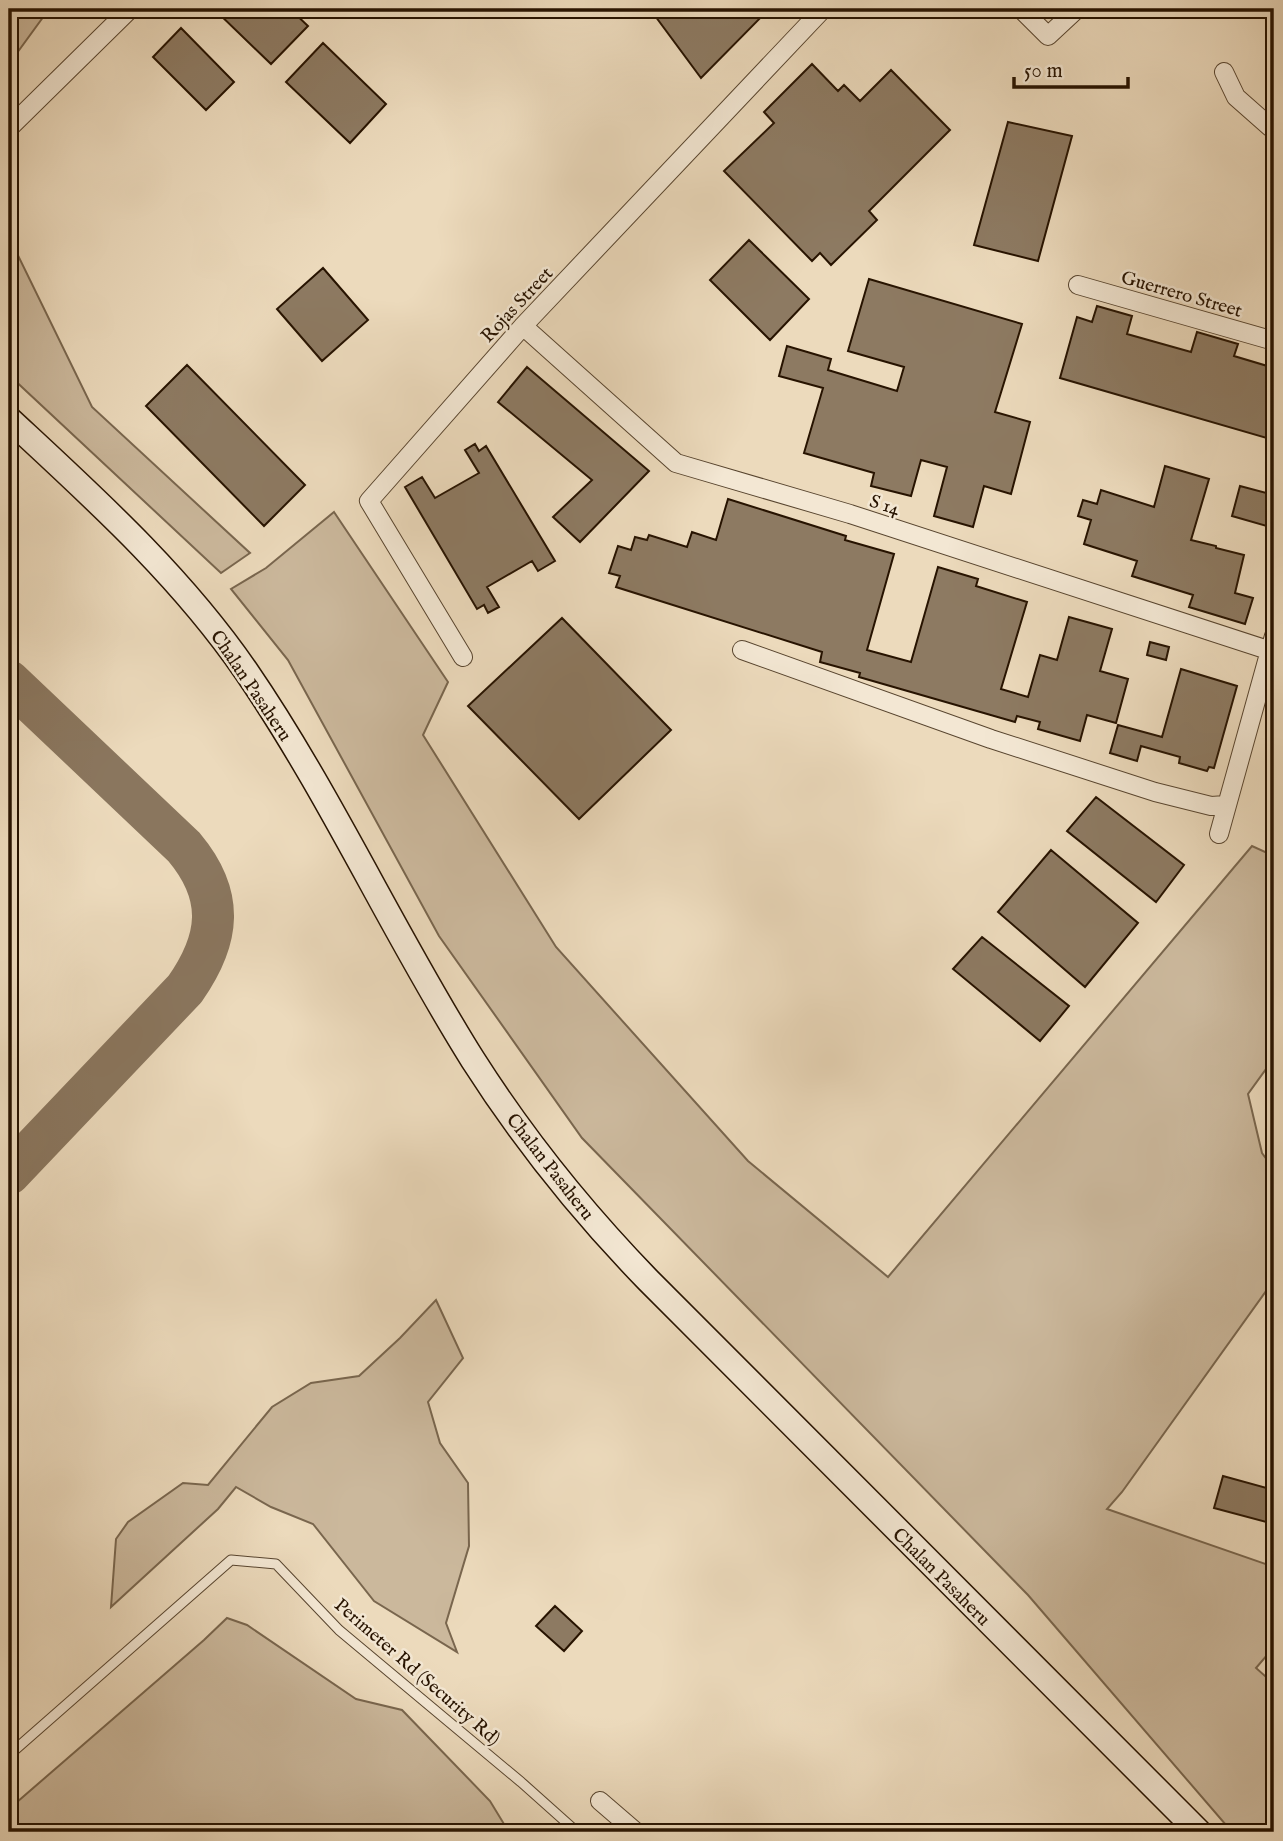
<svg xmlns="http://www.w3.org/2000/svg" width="1283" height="1841" viewBox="0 0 1283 1841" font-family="'IM FELL English',serif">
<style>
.green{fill:#cbb89c;stroke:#79664e;stroke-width:2}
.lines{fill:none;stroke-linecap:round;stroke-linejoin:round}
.taxiway{stroke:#8a765e;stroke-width:42}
.building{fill:#8d7a62;stroke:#271300;stroke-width:2}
.lane-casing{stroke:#58452f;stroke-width:11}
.street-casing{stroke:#58452f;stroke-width:20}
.secondary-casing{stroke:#271300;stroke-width:27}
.lane{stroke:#f3e7d3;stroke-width:9}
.street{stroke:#f3e7d3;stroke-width:18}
.secondary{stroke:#f3e7d3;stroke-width:24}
.labels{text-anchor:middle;stroke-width:5;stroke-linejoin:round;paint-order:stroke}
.street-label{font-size:19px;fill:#271300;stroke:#f3e7d3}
</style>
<rect width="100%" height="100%" fill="#ecdabc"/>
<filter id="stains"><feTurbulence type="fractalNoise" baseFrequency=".00286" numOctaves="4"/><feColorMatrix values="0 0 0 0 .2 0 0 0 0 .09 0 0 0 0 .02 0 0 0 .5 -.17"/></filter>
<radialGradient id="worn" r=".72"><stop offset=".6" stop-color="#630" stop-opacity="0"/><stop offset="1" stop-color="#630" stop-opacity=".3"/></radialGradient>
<path class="green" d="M 9,9 L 49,9 L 9,64 Z
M 9,237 L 92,407 L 250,553 L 221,573 L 9,375 Z
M 334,512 L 448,682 L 423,735 L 556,947 L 748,1161 L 888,1277 L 1252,846 L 1274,856 L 1274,1058 L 1248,1094 L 1262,1153 L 1274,1169 L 1274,1280 L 1122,1492 L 1107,1509 L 1274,1567 L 1274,1647 L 1256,1668 L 1274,1684 L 1274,1832 L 1232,1832 L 1028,1595 L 582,1138 L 439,936 L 288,660 L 231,589 L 266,568 Z
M 436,1300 L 463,1358 L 428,1402 L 440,1443 L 468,1483 L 469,1546 L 446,1623 L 457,1652 L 374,1601 L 313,1524 L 271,1507 L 236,1487 L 218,1509 L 111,1607 L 116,1539 L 128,1522 L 183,1483 L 208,1485 L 272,1407 L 311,1383 L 359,1376 L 400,1338 Z
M 227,1618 L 247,1625 L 356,1699 L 402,1710 L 490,1801 L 504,1824 L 501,1832 L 9,1832 L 9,1809 L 204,1640 Z"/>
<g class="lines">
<path class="taxiway" d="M 9,681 L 184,847 C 225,896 220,939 185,989 L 9,1174"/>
</g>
<path class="building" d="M 214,9 L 290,9 L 308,26 L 271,64 Z
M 650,9 L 769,9 L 701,78 Z
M 181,28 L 234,82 L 206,110 L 153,57 Z
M 323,43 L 386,104 L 350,143 L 286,82 Z
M 812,64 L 838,91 L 844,85 L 860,101 L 891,70 L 950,130 L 869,211 L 877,220 L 831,265 L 820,253 L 812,261 L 724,171 L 774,123 L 764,112 Z
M 1008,122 L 1072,136 L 1038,261 L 974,245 Z
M 749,240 L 809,299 L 770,340 L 710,280 Z
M 323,268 L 368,320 L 322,361 L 277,309 Z
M 869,279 L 1022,324 L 995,412 L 1030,422 L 1011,494 L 984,486 L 973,527 L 934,516 L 947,467 L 921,460 L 911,496 L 871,486 L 874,473 L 804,453 L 823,388 L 779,376 L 787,346 L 831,359 L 828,370 L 897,391 L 904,367 L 848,351 Z
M 1097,306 L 1132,316 L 1127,334 L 1191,352 L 1197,332 L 1238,344 L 1234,356 L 1274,368 L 1274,440 L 1060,378 L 1077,317 L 1092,322 Z
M 187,365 L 305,485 L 264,526 L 146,406 Z
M 527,367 L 649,471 L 580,542 L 553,517 L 592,480 L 498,402 Z
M 475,444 L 479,451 L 486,446 L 555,561 L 538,571 L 532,561 L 487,587 L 499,607 L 488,613 L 484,605 L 477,609 L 405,487 L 422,477 L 435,498 L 479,473 L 465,450 Z
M 1165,466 L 1209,479 L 1191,540 L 1216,546 L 1216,548 L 1244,555 L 1235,593 L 1253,598 L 1245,624 L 1189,607 L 1193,595 L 1132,576 L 1137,561 L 1084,544 L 1091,520 L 1078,516 L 1083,500 L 1097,504 L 1101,490 L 1154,507 Z
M 1240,486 L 1274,495 L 1274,528 L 1232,516 Z
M 728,499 L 846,536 L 845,540 L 894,554 L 867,650 L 911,662 L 938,567 L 978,579 L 976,586 L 1027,602 L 1001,689 L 1028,697 L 1040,655 L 1057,660 L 1069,617 L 1112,629 L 1100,671 L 1128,679 L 1116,723 L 1087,715 L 1080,741 L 1038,729 L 1040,722 L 1017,716 L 1015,722 L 859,677 L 860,673 L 820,662 L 822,652 L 616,587 L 620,576 L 609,573 L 618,546 L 631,550 L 635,537 L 647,540 L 649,535 L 687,547 L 692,532 L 716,540 Z
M 562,618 L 671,730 L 579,819 L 468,706 Z
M 1150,642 L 1169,647 L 1166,660 L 1147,655 Z
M 1181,669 L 1237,686 L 1214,768 L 1209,767 L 1207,771 L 1179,763 L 1180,757 L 1141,746 L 1137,761 L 1110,753 L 1118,725 L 1162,737 Z
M 1096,797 L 1184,865 L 1156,902 L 1067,831 Z
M 1051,850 L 1138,923 L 1085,987 L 998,912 Z
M 982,937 L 1069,1006 L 1040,1041 L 953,969 Z
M 1223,1476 L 1274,1490 L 1274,1524 L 1214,1508 Z
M 555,1606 L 582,1631 L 564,1651 L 536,1626 Z"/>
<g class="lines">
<g class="lane-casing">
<path id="lane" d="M 9,1755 L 231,1560 L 276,1564 L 339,1630 L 521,1782 L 577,1832"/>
</g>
<g class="street-casing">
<path id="street" d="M 1021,9 L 1048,36 L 1077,9
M 1224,72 L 1236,97 L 1270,127 L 1274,129
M 9,128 L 130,9
M 1078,285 L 1274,341
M 523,326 L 676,463 L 850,514 L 1274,652
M 742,650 L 991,739 L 1155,792 L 1211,806 L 1226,805
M 463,657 L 369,501 L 523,326 L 823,9
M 1219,834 L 1274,636
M 600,1801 L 636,1832"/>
</g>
<g class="secondary-casing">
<path id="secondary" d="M 9,419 C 93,497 180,575 246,671 C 331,795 393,933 473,1060 C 524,1140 582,1212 648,1280 L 1199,1832"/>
</g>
<use href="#lane" class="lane"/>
<use href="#street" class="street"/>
<use href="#secondary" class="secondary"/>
</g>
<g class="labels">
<g class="street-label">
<text transform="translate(1182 293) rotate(16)" y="7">Guerrero Street</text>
<text transform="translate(516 304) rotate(-47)" y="7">Rojas Street</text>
<text transform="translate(885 504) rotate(18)" y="7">S 14</text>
<text transform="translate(252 685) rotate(56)" y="7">Chalan Pasaheru</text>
<text transform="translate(551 1166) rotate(52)" y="7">Chalan Pasaheru</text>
<text transform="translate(942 1576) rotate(45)" y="7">Chalan Pasaheru</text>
<text transform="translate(418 1671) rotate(41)" y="7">Perimeter Rd (Security Rd)</text>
</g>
</g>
<rect width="1283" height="1841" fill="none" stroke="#ecdabc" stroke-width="35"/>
<rect x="10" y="10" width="1262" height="1820" fill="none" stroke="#271300" stroke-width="3.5"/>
<rect x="18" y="18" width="1248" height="1806" fill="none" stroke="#271300" stroke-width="2"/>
<path d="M1014 77v10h114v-10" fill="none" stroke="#271300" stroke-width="3.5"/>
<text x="1024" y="77" font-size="21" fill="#271300" stroke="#f3e7d3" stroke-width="5" paint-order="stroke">50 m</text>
<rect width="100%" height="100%" filter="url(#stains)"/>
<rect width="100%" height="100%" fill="url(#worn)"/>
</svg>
